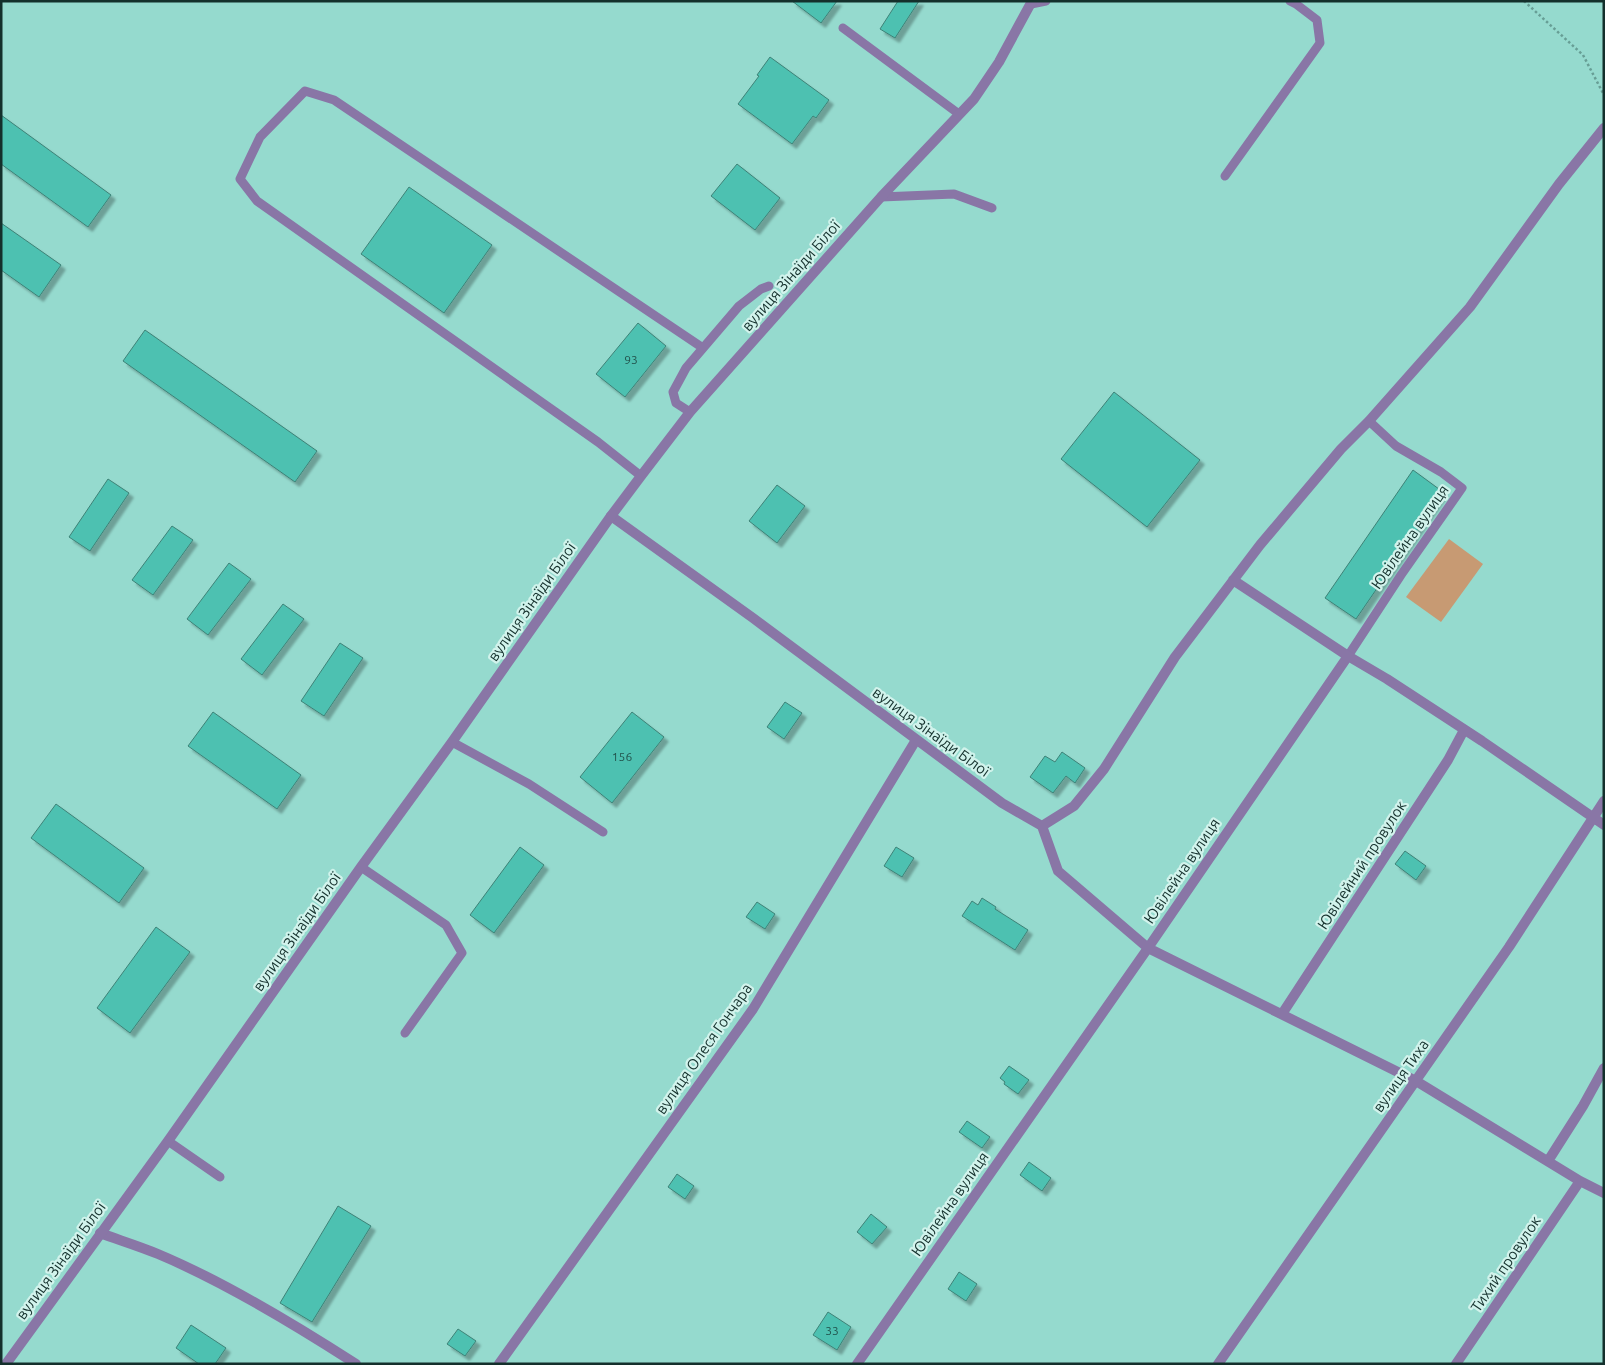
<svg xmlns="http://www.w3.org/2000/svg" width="1605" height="1365" viewBox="0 0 1605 1365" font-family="Ubuntu,sans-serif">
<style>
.green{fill:#c79a73}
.building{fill:#4dc1b1;stroke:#3e8277;filter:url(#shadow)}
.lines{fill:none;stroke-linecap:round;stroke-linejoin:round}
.path{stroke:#679e95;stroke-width:2.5;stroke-dasharray:2.5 2.5;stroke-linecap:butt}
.service{stroke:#8976a6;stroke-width:9}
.minor{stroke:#8976a6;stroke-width:10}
.tertiary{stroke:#8976a6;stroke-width:10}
.labels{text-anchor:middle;stroke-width:4.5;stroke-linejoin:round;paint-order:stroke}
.number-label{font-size:12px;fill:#22544d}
.street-label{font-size:15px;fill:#14302c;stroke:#d2f3ec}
</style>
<defs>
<filter id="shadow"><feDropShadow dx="4.5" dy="4.5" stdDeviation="1" flood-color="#0004"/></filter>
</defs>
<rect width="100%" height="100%" fill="#95dace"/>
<path class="green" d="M 1449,539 L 1483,564 L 1441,622 L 1406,597 Z"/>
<path class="building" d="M 792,1 L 837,1 L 821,23 Z
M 898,1 L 919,1 L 895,38 L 880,29 Z
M 770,57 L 829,100 L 816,118 L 813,116 L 792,144 L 738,104 L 759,76 L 757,75 Z
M 1,115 L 111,195 L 88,227 L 1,164 Z
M 737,164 L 780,198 L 755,230 L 711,196 Z
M 409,187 L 492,245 L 444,313 L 361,254 Z
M 1,223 L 61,265 L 39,297 L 1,270 Z
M 638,323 L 666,346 L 625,397 L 596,374 Z
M 145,330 L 317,451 L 295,482 L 123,361 Z
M 1114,392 L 1200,460 L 1147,527 L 1061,459 Z
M 1413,470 L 1443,492 L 1356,619 L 1325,598 Z
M 108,479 L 129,493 L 90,551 L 69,537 Z
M 777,485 L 805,506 L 777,543 L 749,521 Z
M 172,526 L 193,540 L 153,595 L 132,580 Z
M 229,563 L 251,579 L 208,635 L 187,619 Z
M 283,604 L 304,619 L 262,675 L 241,659 Z
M 340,643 L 363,658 L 324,716 L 301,701 Z
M 785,702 L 802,713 L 784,739 L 767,727 Z
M 213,712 L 301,775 L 277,809 L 188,746 Z
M 632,712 L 664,737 L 612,803 L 580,777 Z
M 1062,752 L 1085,768 L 1075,783 L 1066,776 L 1053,793 L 1030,777 L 1045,756 L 1055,762 Z
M 56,804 L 144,868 L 119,903 L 31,838 Z
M 520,847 L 544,865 L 494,933 L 470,915 Z
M 896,847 L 914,858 L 902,877 L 884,866 Z
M 1405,851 L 1426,866 L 1416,880 L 1395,864 Z
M 982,898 L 996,907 L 995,909 L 1028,930 L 1015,950 L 962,916 L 972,901 L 978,905 Z
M 757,902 L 775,914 L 765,929 L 746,917 Z
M 156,927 L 190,952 L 130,1033 L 97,1008 Z
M 1009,1066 L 1029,1080 L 1018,1094 L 1004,1084 L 1005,1082 L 1000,1078 Z
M 967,1121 L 990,1137 L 982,1148 L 959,1132 Z
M 1029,1162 L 1051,1178 L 1042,1191 L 1020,1175 Z
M 677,1174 L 694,1186 L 685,1199 L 668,1187 Z
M 338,1206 L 371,1226 L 312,1322 L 280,1303 Z
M 871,1214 L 887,1227 L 872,1244 L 857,1232 Z
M 959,1272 L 977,1284 L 966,1301 L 948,1289 Z
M 828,1312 L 851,1327 L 837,1350 L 813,1335 Z
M 191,1325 L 226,1348 L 215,1364 L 199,1364 L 176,1348 Z
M 458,1329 L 476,1341 L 465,1356 L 447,1344 Z"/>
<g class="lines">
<path class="path" d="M 1524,1 L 1583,55 L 1604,95"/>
<path class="service" d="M 1031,4 L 1046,1
M 843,28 L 959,114
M 1225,176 L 1320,43 L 1317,20 L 1296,4 L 1290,1
M 881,197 L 954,194 L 992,208
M 690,412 L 676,403 L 673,392 L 686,368 L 739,306 L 761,289 L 769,286
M 641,476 L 598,442 L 257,201 L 240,179 L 260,137 L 305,91 L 334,100 L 703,348
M 1348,656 L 1401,575 L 1462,488 L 1441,472 L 1396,446 L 1369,421
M 452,742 L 529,784 L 603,832
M 361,867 L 446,925 L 462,953 L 405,1033
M 168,1141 L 220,1177"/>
<path class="minor" d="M 611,516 L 753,618 L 1002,803 L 1042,826
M 1233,580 L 1348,656 L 1387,679 L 1482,741 L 1604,825
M 1042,826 L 1074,806 L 1104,769 L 1175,657 L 1260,545 L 1341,449 L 1369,421 L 1470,307 L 1559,184 L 1604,128
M 1042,826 L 1058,871 L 1148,948 L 1416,1081 L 1580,1181 L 1604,1193
M 1282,1014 L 1448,760 L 1464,730
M 1548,1161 L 1583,1106 L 1604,1068
M 100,1233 C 119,1240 139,1246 158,1254 C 225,1282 294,1324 356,1364
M 499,1364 L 753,1009 L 916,740
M 857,1364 L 1148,948 L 1348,656
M 1218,1364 L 1509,947 L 1604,801
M 1456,1364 L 1580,1181"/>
<path class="tertiary" d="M 6,1364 L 168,1141 L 361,867 L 452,742 L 611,516 L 641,476 L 690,412 L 881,197 L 974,99 L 999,62 L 1032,1"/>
</g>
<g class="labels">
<g class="number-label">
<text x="631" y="364">93</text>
<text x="622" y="761">156</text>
<text x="832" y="1335">33</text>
</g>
<g class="street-label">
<text transform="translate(791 276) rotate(-49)" y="5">вулиця Зінаїди Білої</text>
<text transform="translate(1410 537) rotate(-55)" y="5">Ювілейна вулиця</text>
<text transform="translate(532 602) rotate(-55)" y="5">вулиця Зінаїди Білої</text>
<text transform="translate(931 732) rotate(36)" y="5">вулиця Зінаїди Білої</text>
<text transform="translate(1362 865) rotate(-57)" y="5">Ювілейний провулок</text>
<text transform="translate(1182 871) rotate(-56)" y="5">Ювілейна вулиця</text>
<text transform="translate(297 932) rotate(-55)" y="5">вулиця Зінаїди Білої</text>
<text transform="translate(704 1049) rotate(-55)" y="5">вулиця Олеся Гончара</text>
<text transform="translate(1401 1076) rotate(-55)" y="5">вулиця Тиха</text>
<text transform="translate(950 1204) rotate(-55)" y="5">Ювілейна вулиця</text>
<text transform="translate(61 1261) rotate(-54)" y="5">вулиця Зінаїди Білої</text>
<text transform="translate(1506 1264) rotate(-56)" y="5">Тихий провулок</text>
</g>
</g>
<rect width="1605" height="1365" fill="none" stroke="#14302c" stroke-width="5"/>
</svg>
